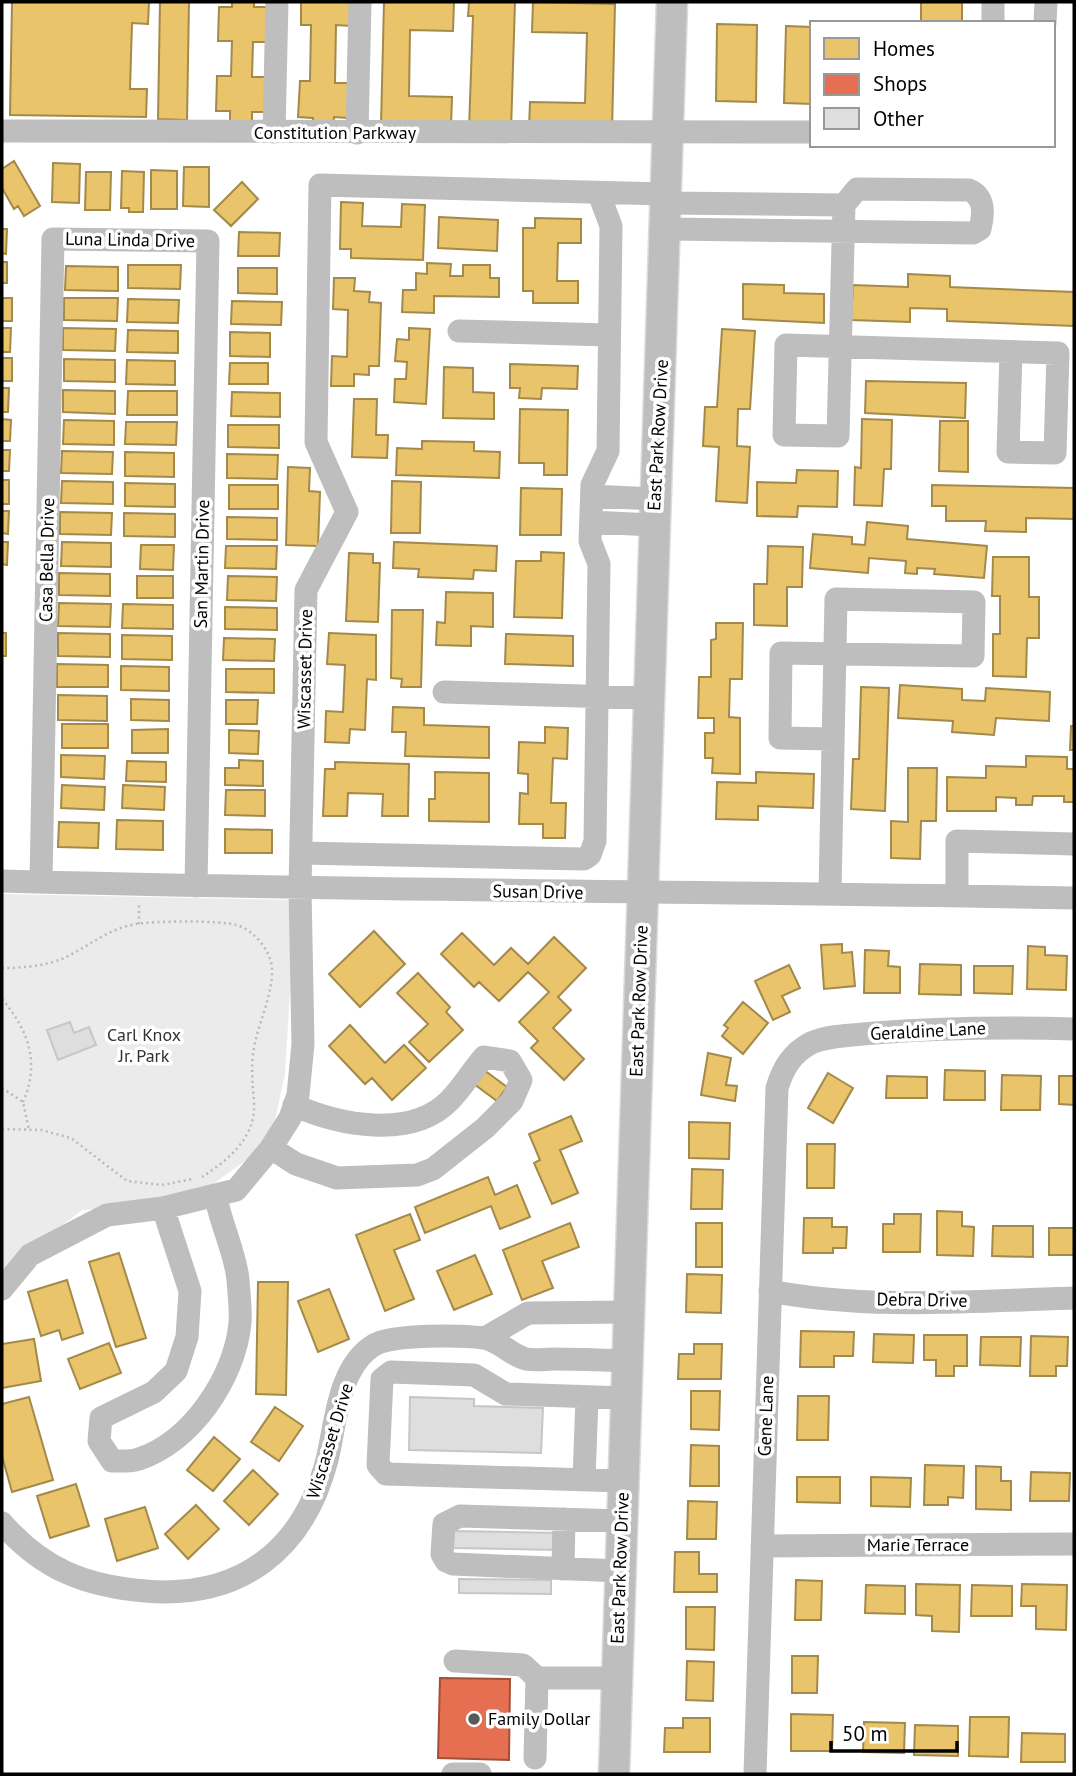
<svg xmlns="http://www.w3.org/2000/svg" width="1076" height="1776" viewBox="0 0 1076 1776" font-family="'PT Sans',sans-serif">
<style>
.green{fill:#ebebeb}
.homes{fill:#e9c46a;stroke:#a3894a;stroke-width:2}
.shops{fill:#e76f51;stroke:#a24e39;stroke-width:2}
.building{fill:#dedede;stroke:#c6c6c6;stroke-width:2}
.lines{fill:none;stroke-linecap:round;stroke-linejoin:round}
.major-casing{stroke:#dbdbdb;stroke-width:33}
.path{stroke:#b9b9b9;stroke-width:2.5;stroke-dasharray:2 3.5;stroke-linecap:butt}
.minor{stroke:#bebebe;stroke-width:23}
.major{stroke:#bebebe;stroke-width:30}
.poi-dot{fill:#595959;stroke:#fff;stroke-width:2.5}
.labels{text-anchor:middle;stroke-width:7;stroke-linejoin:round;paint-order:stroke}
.street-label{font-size:18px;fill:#000;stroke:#fff}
.park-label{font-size:18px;fill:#313131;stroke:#fff}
.poi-label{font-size:18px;fill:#000;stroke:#fff;text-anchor:start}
</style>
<rect width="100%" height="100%" fill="#fff"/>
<path class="green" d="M 2,894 L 290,900 L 293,943 L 285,1074 L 274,1124 L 253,1155 L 190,1201 L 82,1210 L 2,1272 Z"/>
<path class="homes" d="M 12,2 L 149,2 L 148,24 L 132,23 L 130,89 L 147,89 L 146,117 L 10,115 Z
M 160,2 L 189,2 L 187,120 L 158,119 Z
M 232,2 L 254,2 L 254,7 L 268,7 L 267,42 L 253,42 L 252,77 L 267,77 L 266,112 L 252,112 L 252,122 L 230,121 L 230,111 L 216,111 L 217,76 L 231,76 L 232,41 L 218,41 L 219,7 L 232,7 Z
M 301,2 L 351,2 L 351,26 L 336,25 L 335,83 L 349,83 L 347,118 L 334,117 L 333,128 L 313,127 L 313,118 L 298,117 L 300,81 L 310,81 L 311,25 L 301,25 Z
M 384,2 L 454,2 L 453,31 L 410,30 L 409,96 L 452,97 L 451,127 L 381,125 Z
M 469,2 L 515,2 L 511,131 L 469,129 L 473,16 L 468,16 Z
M 533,2 L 615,4 L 612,131 L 529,129 L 530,102 L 585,103 L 587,33 L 532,32 Z
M 921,2 L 962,2 L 962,23 L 921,23 Z
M 717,24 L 757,25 L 756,102 L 716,101 Z
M 786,26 L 812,27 L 812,104 L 784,103 Z
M 14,161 L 40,206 L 24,216 L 18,206 L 14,209 L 2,188 L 2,169 Z
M 53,163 L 80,164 L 79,203 L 52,202 Z
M 184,167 L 209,167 L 209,207 L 183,206 Z
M 151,170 L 177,171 L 177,209 L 151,209 Z
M 122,171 L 144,172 L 143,212 L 129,212 L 129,208 L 121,208 Z
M 86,172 L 111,172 L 110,210 L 85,210 Z
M 242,182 L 258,199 L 231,226 L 214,210 Z
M 341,202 L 363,203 L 362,226 L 401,227 L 402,204 L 425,205 L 423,260 L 351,258 L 351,249 L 340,249 Z
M 439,217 L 498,220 L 497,251 L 438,248 Z
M 535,218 L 581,219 L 581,243 L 558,243 L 557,281 L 578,281 L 578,303 L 533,303 L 533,291 L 523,291 L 523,228 L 535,228 Z
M 2,229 L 7,229 L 6,254 L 2,253 Z
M 239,232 L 280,233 L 279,256 L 238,256 Z
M 2,262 L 7,262 L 7,283 L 2,283 Z
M 427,263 L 451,264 L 450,276 L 463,276 L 463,265 L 490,265 L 490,278 L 499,278 L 499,297 L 434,296 L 434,313 L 402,312 L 403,290 L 416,290 L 416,273 L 427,274 Z
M 128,265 L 181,265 L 180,289 L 128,288 Z
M 66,266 L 118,267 L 118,291 L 65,290 Z
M 238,268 L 277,268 L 277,294 L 238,293 Z
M 908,274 L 950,276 L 950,287 L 1074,292 L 1074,326 L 947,321 L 947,309 L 910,308 L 910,322 L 851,320 L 853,285 L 908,287 Z
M 334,278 L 355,278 L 354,291 L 370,292 L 369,302 L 381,303 L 379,366 L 369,366 L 369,375 L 354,374 L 354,386 L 331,386 L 332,356 L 347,357 L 348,310 L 333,309 Z
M 743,284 L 784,285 L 784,293 L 824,294 L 824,323 L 743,319 Z
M 2,298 L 12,298 L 12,321 L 2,321 Z
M 64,298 L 118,298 L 117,321 L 64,320 Z
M 128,299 L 179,300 L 178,323 L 127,322 Z
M 232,301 L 282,302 L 281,325 L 231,324 Z
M 2,328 L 11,328 L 10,352 L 2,352 Z
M 63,328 L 116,329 L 115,351 L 63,350 Z
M 409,328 L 430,329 L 426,404 L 394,402 L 395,379 L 406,379 L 407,362 L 395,361 L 397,339 L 409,340 Z
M 722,329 L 755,331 L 750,409 L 738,409 L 737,446 L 750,447 L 747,503 L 716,501 L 719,447 L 703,446 L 705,407 L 717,407 Z
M 128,330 L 178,331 L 178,353 L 127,352 Z
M 230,332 L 270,333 L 270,357 L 230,356 Z
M 2,358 L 12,358 L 12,381 L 2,381 Z
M 64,359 L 115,360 L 115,382 L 64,381 Z
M 127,360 L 175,361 L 175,385 L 126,384 Z
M 230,363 L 268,363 L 268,384 L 229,384 Z
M 510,364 L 578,366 L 577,389 L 542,388 L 541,399 L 519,398 L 520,388 L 510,388 Z
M 444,367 L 473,368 L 473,392 L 494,393 L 494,419 L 443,418 Z
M 866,381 L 966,383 L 965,418 L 865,413 Z
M 2,388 L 9,388 L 8,412 L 2,412 Z
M 63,390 L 115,391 L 115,414 L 63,412 Z
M 128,391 L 177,391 L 177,415 L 127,415 Z
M 232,392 L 280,393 L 280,417 L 231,416 Z
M 354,399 L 377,399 L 376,435 L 388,435 L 387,458 L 352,457 Z
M 520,409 L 568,410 L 567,475 L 544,475 L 544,463 L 519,463 Z
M 2,419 L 11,420 L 10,441 L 2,441 Z
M 862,419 L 892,420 L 891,469 L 884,469 L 882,506 L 854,505 L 855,467 L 861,468 Z
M 64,420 L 114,421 L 114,445 L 63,444 Z
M 940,421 L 968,421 L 968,472 L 939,471 Z
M 126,422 L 177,422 L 176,445 L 125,444 Z
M 228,425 L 279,425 L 279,448 L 228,447 Z
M 422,441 L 474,442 L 474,451 L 500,452 L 499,478 L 396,475 L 397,448 L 422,449 Z
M 2,450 L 10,450 L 9,471 L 2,471 Z
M 62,451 L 113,452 L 112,474 L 61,473 Z
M 125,452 L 174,453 L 174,477 L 125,476 Z
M 227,454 L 278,455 L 277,479 L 227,478 Z
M 288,467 L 310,468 L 309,491 L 320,492 L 318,546 L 286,545 Z
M 797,470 L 838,471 L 837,507 L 798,506 L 797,517 L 757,516 L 757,482 L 796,483 Z
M 2,480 L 9,480 L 9,504 L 2,504 Z
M 62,481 L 113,482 L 113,504 L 61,503 Z
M 392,481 L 421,482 L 420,533 L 391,533 Z
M 125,483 L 175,484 L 175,507 L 125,506 Z
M 229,485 L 278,485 L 278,509 L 229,509 Z
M 932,485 L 1074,488 L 1074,519 L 1026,518 L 1026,532 L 985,531 L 986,521 L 946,521 L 946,506 L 932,506 Z
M 521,488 L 562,489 L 561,535 L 520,535 Z
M 2,511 L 9,511 L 8,534 L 2,533 Z
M 60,512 L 112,513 L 111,535 L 60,534 Z
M 124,513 L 175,514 L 175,537 L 124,536 Z
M 227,517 L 277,518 L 277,540 L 227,539 Z
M 867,522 L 908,526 L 907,539 L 987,546 L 984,578 L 934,574 L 935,569 L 917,568 L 917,574 L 905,573 L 906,561 L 869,558 L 868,573 L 810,568 L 813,534 L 852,537 L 852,544 L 865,545 Z
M 2,542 L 8,542 L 7,565 L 2,564 Z
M 62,542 L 111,543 L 111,567 L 61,566 Z
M 394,542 L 497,546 L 496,571 L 474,570 L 473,579 L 418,577 L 419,569 L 393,568 Z
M 141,545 L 174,545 L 173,570 L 140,569 Z
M 226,546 L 277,546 L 276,569 L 225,568 Z
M 768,546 L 803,547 L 802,587 L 787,587 L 787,626 L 754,625 L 754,584 L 767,584 Z
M 541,552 L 564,553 L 562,618 L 514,617 L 516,561 L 541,561 Z
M 349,553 L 373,554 L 373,563 L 380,563 L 378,622 L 346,621 Z
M 993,557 L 1029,557 L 1029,597 L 1039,597 L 1039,638 L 1027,638 L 1026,677 L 993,676 L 993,634 L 1000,634 L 1000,596 L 992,596 Z
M 59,573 L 110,574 L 110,596 L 59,595 Z
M 137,576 L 173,576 L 173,598 L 137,598 Z
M 228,576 L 277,577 L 276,601 L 227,600 Z
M 446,592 L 493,593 L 493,627 L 471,626 L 471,646 L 436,645 L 437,622 L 445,623 Z
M 59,603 L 111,604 L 110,627 L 58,626 Z
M 123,604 L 173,605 L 173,629 L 122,628 Z
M 225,607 L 277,608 L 277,630 L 225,629 Z
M 392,610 L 423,610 L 421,687 L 401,687 L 402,679 L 391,678 Z
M 716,623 L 743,623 L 742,679 L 730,679 L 729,717 L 740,718 L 740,774 L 712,773 L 713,758 L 705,758 L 705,733 L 714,733 L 714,718 L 698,718 L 699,677 L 711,677 L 711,640 L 716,639 Z
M 2,633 L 6,633 L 6,656 L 2,656 Z
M 58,633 L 110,634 L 110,657 L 58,656 Z
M 329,633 L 376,635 L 376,680 L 367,679 L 365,730 L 350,729 L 349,743 L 325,742 L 326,711 L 343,712 L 345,665 L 327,664 Z
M 506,634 L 573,636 L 573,666 L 505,664 Z
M 122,635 L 172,636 L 172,660 L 122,659 Z
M 224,638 L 275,639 L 274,661 L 223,660 Z
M 57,664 L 108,665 L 108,687 L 57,687 Z
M 121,666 L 169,667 L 169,691 L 121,690 Z
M 226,669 L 274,669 L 274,693 L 226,692 Z
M 900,685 L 962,689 L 962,700 L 985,701 L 986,688 L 1050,692 L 1049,721 L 996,718 L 994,735 L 952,732 L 953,721 L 898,718 Z
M 861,687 L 889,688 L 885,811 L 851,809 L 853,759 L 859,759 Z
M 58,695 L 107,696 L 107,721 L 58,720 Z
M 131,699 L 169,700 L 169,721 L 131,720 Z
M 226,700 L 258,700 L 257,724 L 226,724 Z
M 393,707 L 424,708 L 424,725 L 489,727 L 489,758 L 405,756 L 406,732 L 392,732 Z
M 62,724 L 108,724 L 108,748 L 62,748 Z
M 1071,726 L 1074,726 L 1074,750 L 1070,750 Z
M 545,727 L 568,728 L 567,759 L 553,758 L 551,803 L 566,803 L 565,838 L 543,838 L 543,824 L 519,824 L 520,793 L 528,794 L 528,774 L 518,773 L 519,742 L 545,743 Z
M 168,729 L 168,753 L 132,753 L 132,730 Z
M 229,730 L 259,731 L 258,754 L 229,753 Z
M 61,755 L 105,756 L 104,779 L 61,777 Z
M 1026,756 L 1067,757 L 1067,769 L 1074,769 L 1074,802 L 1064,802 L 1064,796 L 1033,796 L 1032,805 L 1016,805 L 1016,798 L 996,797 L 996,811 L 947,811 L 947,777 L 986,778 L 986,766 L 1026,767 Z
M 239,760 L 263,761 L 263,786 L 225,785 L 225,768 L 239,768 Z
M 127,761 L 166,762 L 166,782 L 126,781 Z
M 335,762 L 409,764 L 408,816 L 382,816 L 383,794 L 348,793 L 347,816 L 323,816 L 325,769 L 335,769 Z
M 908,768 L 937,768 L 936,821 L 921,821 L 920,859 L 891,858 L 891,821 L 908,822 Z
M 435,772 L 489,773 L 489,822 L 429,821 L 429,799 L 435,799 Z
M 756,772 L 814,774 L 813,808 L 758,806 L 758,820 L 716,819 L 717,782 L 756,783 Z
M 62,785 L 105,787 L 104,810 L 61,808 Z
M 123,785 L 165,787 L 164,810 L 122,808 Z
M 226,790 L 265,790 L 265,816 L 225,815 Z
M 117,820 L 163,821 L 163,850 L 116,849 Z
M 59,822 L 99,823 L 98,848 L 58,847 Z
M 225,829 L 272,830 L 272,853 L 225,853 Z
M 374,931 L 405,964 L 360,1007 L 329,974 Z
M 462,933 L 494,965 L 511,948 L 528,964 L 554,937 L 586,968 L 558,997 L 571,1010 L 553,1028 L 584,1059 L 564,1080 L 531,1048 L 538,1041 L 519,1022 L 549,992 L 528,972 L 499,1001 L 479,982 L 474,987 L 441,954 Z
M 842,944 L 842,953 L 852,952 L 855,986 L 824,989 L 821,945 Z
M 1028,946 L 1045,947 L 1045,955 L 1067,956 L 1066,990 L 1027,989 Z
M 865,950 L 889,951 L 888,966 L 900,967 L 900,993 L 864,993 Z
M 920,964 L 961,965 L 961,995 L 919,994 Z
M 789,965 L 800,988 L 782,996 L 790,1012 L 773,1020 L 755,981 Z
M 974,966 L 1013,966 L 1012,994 L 974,993 Z
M 418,973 L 450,1007 L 446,1012 L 463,1030 L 429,1062 L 409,1042 L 428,1024 L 397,993 Z
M 743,1002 L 768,1023 L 743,1054 L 722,1036 L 728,1028 L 724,1025 Z
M 350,1025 L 385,1063 L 404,1045 L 426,1068 L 392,1100 L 372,1078 L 365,1084 L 329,1046 Z
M 708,1053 L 731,1058 L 726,1085 L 737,1086 L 735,1101 L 701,1095 Z
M 484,1070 L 507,1087 L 497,1101 L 474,1084 Z
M 945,1070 L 985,1071 L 985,1100 L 944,1100 Z
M 828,1073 L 853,1088 L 833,1123 L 808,1108 Z
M 1002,1075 L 1041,1076 L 1040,1110 L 1001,1110 Z
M 887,1076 L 927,1077 L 927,1098 L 886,1098 Z
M 1059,1076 L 1074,1076 L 1074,1105 L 1059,1104 Z
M 571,1116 L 582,1141 L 560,1150 L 578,1193 L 552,1204 L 534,1163 L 540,1160 L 529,1134 Z
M 689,1122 L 730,1123 L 729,1159 L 689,1158 Z
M 807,1144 L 835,1144 L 834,1188 L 807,1188 Z
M 692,1169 L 723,1170 L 722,1209 L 691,1209 Z
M 488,1177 L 495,1195 L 517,1185 L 530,1217 L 500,1229 L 491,1206 L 425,1233 L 415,1207 Z
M 937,1211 L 962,1212 L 962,1226 L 974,1227 L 973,1256 L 937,1255 Z
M 410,1214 L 420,1240 L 394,1250 L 414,1299 L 385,1311 L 356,1235 Z
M 894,1214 L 921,1214 L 920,1252 L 883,1252 L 883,1224 L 894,1224 Z
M 804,1218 L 832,1218 L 832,1227 L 847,1227 L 846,1248 L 833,1248 L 833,1253 L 803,1253 Z
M 570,1223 L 579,1247 L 542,1261 L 553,1288 L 522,1300 L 503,1250 Z
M 696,1223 L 722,1223 L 722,1267 L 696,1267 Z
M 993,1226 L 1033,1226 L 1033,1257 L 992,1256 Z
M 1049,1228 L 1074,1228 L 1074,1255 L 1049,1255 Z
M 119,1253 L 146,1338 L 116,1347 L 89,1262 Z
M 475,1255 L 492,1294 L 454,1310 L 437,1271 Z
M 687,1274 L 722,1275 L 721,1313 L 686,1312 Z
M 67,1280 L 83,1333 L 62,1340 L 59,1330 L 41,1336 L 28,1292 Z
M 258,1282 L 288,1282 L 286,1395 L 256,1394 Z
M 329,1289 L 349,1339 L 318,1352 L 298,1301 Z
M 801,1331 L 854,1332 L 853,1356 L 834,1356 L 834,1367 L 800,1367 Z
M 874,1334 L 914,1335 L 913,1363 L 873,1362 Z
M 924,1335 L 967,1335 L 967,1366 L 954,1366 L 954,1376 L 936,1376 L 936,1360 L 924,1360 Z
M 1031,1336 L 1068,1337 L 1067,1366 L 1056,1366 L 1056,1376 L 1030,1376 Z
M 981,1337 L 1021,1337 L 1020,1366 L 980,1365 Z
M 34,1339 L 41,1381 L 2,1388 L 2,1344 Z
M 109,1343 L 121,1373 L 80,1389 L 68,1359 Z
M 694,1344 L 722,1344 L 721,1379 L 678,1379 L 679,1354 L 694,1354 Z
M 691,1391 L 720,1391 L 719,1430 L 691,1429 Z
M 798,1396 L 829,1396 L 828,1440 L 797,1440 Z
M 29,1397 L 53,1480 L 12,1492 L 2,1456 L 2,1404 Z
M 275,1407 L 303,1426 L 279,1461 L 251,1442 Z
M 214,1437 L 240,1459 L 213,1491 L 187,1470 Z
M 691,1445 L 719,1446 L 719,1486 L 690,1486 Z
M 925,1465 L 964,1466 L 963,1498 L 948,1497 L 948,1505 L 924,1505 Z
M 976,1466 L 1001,1467 L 1001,1481 L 1011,1481 L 1011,1510 L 976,1509 Z
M 253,1470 L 278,1494 L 249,1525 L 224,1501 Z
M 1031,1472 L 1070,1473 L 1069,1501 L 1030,1501 Z
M 797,1477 L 840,1477 L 840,1503 L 797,1502 Z
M 871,1477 L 911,1478 L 910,1507 L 871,1506 Z
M 76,1484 L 89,1526 L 50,1538 L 37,1496 Z
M 688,1501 L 717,1502 L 716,1539 L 687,1539 Z
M 196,1505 L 219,1529 L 188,1559 L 165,1534 Z
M 145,1507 L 158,1548 L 117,1561 L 105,1519 Z
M 675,1552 L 699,1552 L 699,1574 L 717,1574 L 717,1592 L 674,1592 Z
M 796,1580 L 822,1581 L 821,1620 L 795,1620 Z
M 916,1584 L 960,1585 L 959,1632 L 932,1631 L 932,1616 L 916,1615 Z
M 1022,1584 L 1067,1585 L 1066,1630 L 1036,1629 L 1036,1606 L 1021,1606 Z
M 866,1585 L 905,1586 L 905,1614 L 865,1613 Z
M 972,1585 L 1012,1586 L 1012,1616 L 971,1616 Z
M 686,1607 L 715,1607 L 714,1650 L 686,1649 Z
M 792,1656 L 818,1656 L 817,1693 L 792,1693 Z
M 687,1661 L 714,1662 L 713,1701 L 686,1700 Z
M 791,1714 L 833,1715 L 832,1751 L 791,1751 Z
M 970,1717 L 1009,1717 L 1008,1757 L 969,1756 Z
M 683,1718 L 710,1718 L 710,1752 L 664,1752 L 665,1728 L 683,1728 Z
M 864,1722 L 905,1723 L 904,1753 L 863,1752 Z
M 915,1725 L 958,1726 L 958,1756 L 914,1755 Z
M 1022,1733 L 1065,1734 L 1065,1762 L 1021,1762 Z"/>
<path class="shops" d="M 440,1678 L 510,1679 L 509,1760 L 438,1758 Z"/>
<path class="building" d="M 70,1022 L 74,1033 L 89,1027 L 96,1045 L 58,1060 L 47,1030 Z
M 410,1397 L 474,1399 L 474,1406 L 543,1408 L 541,1453 L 409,1450 Z
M 453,1531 L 561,1533 L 560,1550 L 453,1548 Z
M 459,1579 L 551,1580 L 551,1594 L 459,1593 Z"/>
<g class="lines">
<g class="major-casing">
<path id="major" d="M 614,1774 L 672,2"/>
</g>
<path class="path" d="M 139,924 L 139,903
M 2,968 C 22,968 46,966 64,958 C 88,947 109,928 136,924 C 155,921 218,920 237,925 C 253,930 271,950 272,968 C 273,998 256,1026 253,1055 C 251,1072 253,1086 254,1103 C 256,1138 228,1160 202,1177
M 2,999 C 29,1031 40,1063 23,1102
M 2,1088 L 23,1102 L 29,1130
M 2,1129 L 41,1130 L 71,1138 L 127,1181 L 162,1185 L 192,1179"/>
<path class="minor" d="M 993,23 L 993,2
M 1045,23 L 1046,2
M 2,131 L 812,132
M 274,132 L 277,2
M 357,133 L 360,2
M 666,203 L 844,205
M 667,229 L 973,233 L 980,229 C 984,213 985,197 969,190 L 857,189 L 844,205 L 838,436 L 784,435 L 786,345 C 877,348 967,350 1058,353 L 1055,453 L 1008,452 L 1011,352
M 459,331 L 609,335
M 592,496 L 655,499
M 591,522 L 653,525
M 444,692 L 649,698
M 301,853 L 584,859 L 590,855 L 595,841 L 599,564 L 590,541 L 592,485 L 608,451 L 611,226 L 599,194
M 2,881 C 359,891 717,891 1074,898
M 41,882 L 53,239 L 208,241 L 196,886
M 830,892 C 832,794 834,697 836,599 L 974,602 L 973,656 L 781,653 L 780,738 L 833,739
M 957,895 L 957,841 L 1074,844
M 271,1148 L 296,1164 L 337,1178 L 417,1175 L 433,1169 L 485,1128 L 512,1101 L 521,1080 L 510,1061 L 484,1057 C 472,1071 462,1088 450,1100 C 412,1140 338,1125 294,1105
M 163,1208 L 190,1291 L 187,1337 L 176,1371 L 154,1392 L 101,1418 L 99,1441 L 112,1461 C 120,1461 131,1462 139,1459 C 191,1442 235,1378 240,1323 C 241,1310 239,1294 238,1280 C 236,1255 221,1224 216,1198
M 2,1289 L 30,1255 L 107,1215 L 163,1208 L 236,1190 L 271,1148 L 290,1118 L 298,1095 L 303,1044 L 300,889 L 306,590 L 347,512 L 316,442 L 320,185 L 665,194
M 770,1291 C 869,1310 974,1301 1074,1298
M 485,1338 L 528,1313 L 629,1312
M 584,1480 L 587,1397
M 623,1481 L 386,1474 L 378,1465 L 382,1379 L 391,1372 L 474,1375 L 506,1394 L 626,1398
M 2,1523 C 42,1569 85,1586 145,1591 C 240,1599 303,1551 327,1460 C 336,1423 338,1367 374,1345 C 393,1334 461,1335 484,1338 C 500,1341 512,1356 526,1359 C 534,1361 545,1359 553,1359 C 577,1359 602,1360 627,1361
M 762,1546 L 1074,1544
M 563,1569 L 564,1519
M 620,1571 L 453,1564 L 446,1561 L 442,1554 L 444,1524 L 460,1516 L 622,1521
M 455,1661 L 523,1665 L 537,1678 L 617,1678
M 535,1758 L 537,1678
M 453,1774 L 480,1774
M 755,1774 L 777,1088 C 783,1068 792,1053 811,1043 C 829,1035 856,1035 875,1033 C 941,1028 1008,1027 1074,1029"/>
<use href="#major" class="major"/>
</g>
<circle class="poi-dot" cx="474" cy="1719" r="7"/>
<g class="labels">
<g class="street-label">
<text x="335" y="139">Constitution Parkway</text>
<text transform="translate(130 240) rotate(1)" y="6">Luna Linda Drive</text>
<text transform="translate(658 435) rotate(-87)" y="6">East Park Row Drive</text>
<text transform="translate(47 560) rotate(-89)" y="6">Casa Bella Drive</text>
<text transform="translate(202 564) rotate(-89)" y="6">San Martin Drive</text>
<text transform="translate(305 669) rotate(-89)" y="6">Wiscasset Drive</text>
<text transform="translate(538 892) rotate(1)" y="6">Susan Drive</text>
<text transform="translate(639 1001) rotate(-88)" y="6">East Park Row Drive</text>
<text transform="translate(928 1031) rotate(-3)" y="6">Geraldine Lane</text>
<text transform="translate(922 1300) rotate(1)" y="6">Debra Drive</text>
<text transform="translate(766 1416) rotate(-88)" y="6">Gene Lane</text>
<text transform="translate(330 1441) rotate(-73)" y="6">Wiscasset Drive</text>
<text x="918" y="1551">Marie Terrace</text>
<text transform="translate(620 1568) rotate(-88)" y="6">East Park Row Drive</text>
</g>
<g class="park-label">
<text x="144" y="1041">Carl Knox<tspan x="144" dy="21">Jr. Park</tspan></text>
</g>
<g class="poi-label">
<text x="488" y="1725">Family Dollar</text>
</g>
</g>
<rect width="1076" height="1776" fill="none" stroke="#000000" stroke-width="7"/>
<rect x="810" y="21" width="245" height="126" fill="#ffffff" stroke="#999999" stroke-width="2"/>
<rect x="824" y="38" width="35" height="21" fill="#e9c46a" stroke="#999999" stroke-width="2"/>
<text x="873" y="56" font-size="21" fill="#000000">Homes</text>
<rect x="824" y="74" width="35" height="21" fill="#e76f51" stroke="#999999" stroke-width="2"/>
<text x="873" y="91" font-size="21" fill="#000000">Shops</text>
<rect x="824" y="108" width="35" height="21" fill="#dedede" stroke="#999999" stroke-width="2"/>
<text x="873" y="126" font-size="21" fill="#000000">Other</text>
<path d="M831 1741v10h126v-10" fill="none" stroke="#000000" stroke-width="3.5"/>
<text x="842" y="1741" font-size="21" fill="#000000" stroke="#ffffff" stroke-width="5" paint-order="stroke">50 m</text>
</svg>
